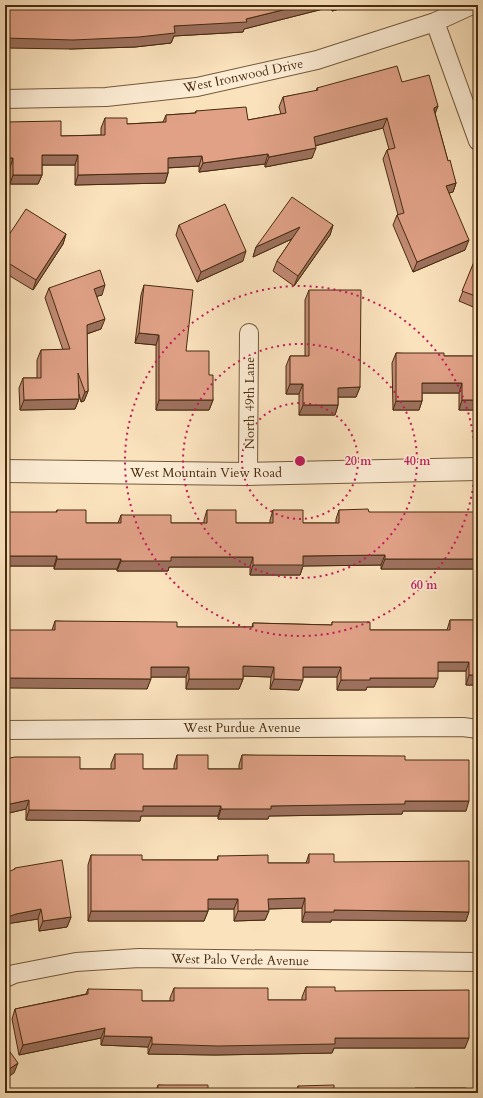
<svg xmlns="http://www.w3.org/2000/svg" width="483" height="1098" viewBox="0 0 483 1098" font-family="Cardo,serif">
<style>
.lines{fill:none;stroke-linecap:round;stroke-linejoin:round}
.minor-casing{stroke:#74593a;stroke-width:20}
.tertiary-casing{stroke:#74593a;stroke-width:24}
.minor{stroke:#fcecd4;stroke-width:18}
.tertiary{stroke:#fcecd4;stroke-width:22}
.wall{fill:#c18a74;stroke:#472b0e}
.shaded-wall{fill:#9d715e;stroke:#472b0e}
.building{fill:#e0a187;stroke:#472b0e}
.ring{fill:none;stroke:#c2185b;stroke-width:2;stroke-dasharray:2 4}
.labels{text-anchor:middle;stroke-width:3.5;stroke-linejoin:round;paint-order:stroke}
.street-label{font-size:13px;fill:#472b0e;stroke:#fcecd4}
.centre{fill:#c2185b;stroke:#fcecd4;stroke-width:2}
.ring-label{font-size:12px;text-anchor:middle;font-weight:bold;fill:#c2185b;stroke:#fcecd4;stroke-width:3.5;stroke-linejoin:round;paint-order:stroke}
</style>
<rect width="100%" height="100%" fill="#fae2bd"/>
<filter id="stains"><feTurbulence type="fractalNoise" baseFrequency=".005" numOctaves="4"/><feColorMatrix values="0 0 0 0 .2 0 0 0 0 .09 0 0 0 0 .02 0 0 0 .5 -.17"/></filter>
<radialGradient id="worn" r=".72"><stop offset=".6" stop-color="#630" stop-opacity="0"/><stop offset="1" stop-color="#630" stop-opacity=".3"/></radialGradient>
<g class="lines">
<g class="minor-casing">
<path id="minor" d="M 435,22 L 478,141
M 5,99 L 106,97 L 197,87 L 317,60 L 435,22 L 472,5
M 248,474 L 249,333
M 5,730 L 463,727 L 478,729
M 5,978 L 14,974 L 76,962 L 139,958 L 478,962"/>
</g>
<g class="tertiary-casing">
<path id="tertiary" d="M 5,471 L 248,474 L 478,469"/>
</g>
<use href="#minor" class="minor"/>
<use href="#tertiary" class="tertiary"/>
</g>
<path class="wall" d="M 5,5 L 354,5 L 332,11 L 331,7 L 244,29 L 243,32 L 174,36 L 171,43 L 135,47 L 70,49 Z
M 402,82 L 438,106 L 435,113 L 448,161 L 456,183 L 453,192 L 449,193 L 465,250 L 413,272 L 393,225 L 397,215 L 398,215 L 383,159 L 387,150 L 389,149 L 383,128 L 315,146 L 312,158 L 265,167 L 265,164 L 199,172 L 199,166 L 168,168 L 168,173 L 165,183 L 75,185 L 75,165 L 42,165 L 42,175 L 38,184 L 10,184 L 10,168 L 5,122 L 61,136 L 101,135 L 101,128 L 105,118 L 127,124 L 163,122 L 166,115 L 195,113 L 196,111 L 248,120 L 281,114 L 279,107 L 283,97 L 316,91 L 317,88 Z
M 179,225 L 243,261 L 197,282 L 176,235 Z
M 333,225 L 330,235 L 294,286 L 273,271 L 277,261 L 292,239 L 253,257 L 256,247 Z
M 66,234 L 63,244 L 33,290 L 5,273 L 5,241 Z
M 478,252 L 478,309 L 459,301 Z
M 144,285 L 186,351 L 209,375 L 213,400 L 209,410 L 156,410 L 156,345 L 135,343 L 141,295 Z
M 49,288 L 102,295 L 97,296 L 101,329 L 87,334 L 88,391 L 84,401 L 81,402 L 79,394 L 79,399 L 75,409 L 20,410 L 19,388 L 23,378 L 37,378 L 37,360 L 41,350 L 63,350 L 45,298 Z
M 309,290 L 360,387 L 356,397 L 338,397 L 338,405 L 335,415 L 299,415 L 299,394 L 286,394 L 286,366 L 290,356 L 305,356 L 305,300 Z
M 396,353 L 444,356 L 478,356 L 478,410 L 459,410 L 459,393 L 422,393 L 422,401 L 419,410 L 393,410 L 392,363 Z
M 57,510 L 86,523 L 118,523 L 121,515 L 171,523 L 204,523 L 204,520 L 207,510 L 236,523 L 270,523 L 270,520 L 273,510 L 303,523 L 336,523 L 336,519 L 339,510 L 369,512 L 478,569 L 381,569 L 381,565 L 303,566 L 300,575 L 250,575 L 250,567 L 169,567 L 168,571 L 117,571 L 117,569 L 54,569 L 54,566 L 5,566 L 56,512 Z
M 450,620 L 478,620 L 478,685 L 466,685 L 466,671 L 438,671 L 434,687 L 367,687 L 366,690 L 337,690 L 337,677 L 303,677 L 299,690 L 270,689 L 271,677 L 243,676 L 243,679 L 239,689 L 186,689 L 186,677 L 151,677 L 147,689 L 52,630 L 55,621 L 177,627 L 252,627 L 253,623 L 332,625 L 332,622 L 370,630 L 447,630 Z
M 115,754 L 143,769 L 174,769 L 174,765 L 177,755 L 208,769 L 239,769 L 239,765 L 242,755 L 405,760 L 466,811 L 403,811 L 402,814 L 269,816 L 268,819 L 218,819 L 218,816 L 141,816 L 140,821 L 26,820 L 26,809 L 5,814 L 5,759 L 80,769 L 111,769 L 111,764 Z
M 309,854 L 334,862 L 466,921 L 331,920 L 331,922 L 302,922 L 302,908 L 269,909 L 265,920 L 234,921 L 234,909 L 208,909 L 208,911 L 204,921 L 88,921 L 88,865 L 91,855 L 142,860 L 217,860 L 218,856 L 268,863 L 306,863 Z
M 15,868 L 71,917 L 67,927 L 39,931 L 38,919 L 12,923 L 14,870 Z
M 306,987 L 335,991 L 465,1048 L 334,1048 L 332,1053 L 215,1055 L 148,1054 L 148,1047 L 101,1045 L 101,1038 L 19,1055 L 12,1019 L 15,1009 L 86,994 L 88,989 L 142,1001 L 170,1001 L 170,998 L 174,988 L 268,1000 L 302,1000 L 302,997 Z
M 158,1085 L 208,1089 L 297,1089 L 298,1086 L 334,1093 L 155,1093 Z"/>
<path class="shaded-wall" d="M 303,5 L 332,5 L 331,7 L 244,29 L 243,32 L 174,36 L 171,43 L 135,47 L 70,49 L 5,48 L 5,38 L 174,26 L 246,19 Z
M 335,5 L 354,5 L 332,11 Z
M 438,106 L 434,116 L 434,108 Z
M 387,118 L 383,128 L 310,147 L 314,137 Z
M 316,148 L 312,158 L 265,167 L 269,157 Z
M 268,154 L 265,164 L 199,172 L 203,163 Z
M 42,155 L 78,155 L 75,165 L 38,165 Z
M 202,156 L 199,166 L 164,168 L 168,158 Z
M 5,158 L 13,158 L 10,168 L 5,168 Z
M 168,173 L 165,183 L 75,185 L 78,175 Z
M 13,175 L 42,175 L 38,184 L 10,184 Z
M 456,183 L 453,192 L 442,195 L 446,186 Z
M 333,225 L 330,235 L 294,286 L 298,276 Z
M 300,227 L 296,237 L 253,257 L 256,247 Z
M 66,234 L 63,244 L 33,290 L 36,280 Z
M 469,240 L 465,250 L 413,272 L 417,262 Z
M 246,251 L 243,261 L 197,282 L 201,272 Z
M 105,285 L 102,295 L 91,298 L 94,289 Z
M 105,319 L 101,329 L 83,335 L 87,325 Z
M 139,333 L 159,335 L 156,345 L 135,343 Z
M 422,383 L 462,383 L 459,393 L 418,393 Z
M 290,384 L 303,384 L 299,394 L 286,394 Z
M 360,387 L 356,397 L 335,397 L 338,388 Z
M 88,391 L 84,401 L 81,402 L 85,392 Z
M 79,399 L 75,409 L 20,410 L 24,400 Z
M 159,400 L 213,400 L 209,410 L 156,410 Z
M 462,400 L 478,400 L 478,410 L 459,410 Z
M 396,401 L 422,401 L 419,410 L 393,410 Z
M 303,405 L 338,405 L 335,415 L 299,415 Z
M 385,555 L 381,565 L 303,566 L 300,575 L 250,575 L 253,565 L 303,556 Z
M 5,556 L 57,556 L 54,566 L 5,566 Z
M 171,557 L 253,557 L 250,567 L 169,567 L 168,571 L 117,571 L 121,561 Z
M 57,559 L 121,559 L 117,569 L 54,569 Z
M 385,559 L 478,559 L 478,569 L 381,569 Z
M 438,662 L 469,662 L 466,671 L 434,671 Z
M 243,666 L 274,667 L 271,677 L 239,676 Z
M 151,667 L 189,667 L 186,677 L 147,677 Z
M 303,667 L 341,667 L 337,677 L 299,677 Z
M 469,675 L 478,675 L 478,685 L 466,685 Z
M 5,678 L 151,679 L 147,689 L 5,688 Z
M 370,678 L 438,678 L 434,687 L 367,687 L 366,690 L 337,690 L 341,680 Z
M 189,679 L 243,679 L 239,689 L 186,689 Z
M 274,679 L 303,680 L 299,690 L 270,689 Z
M 29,800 L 26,809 L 5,814 L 5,805 Z
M 405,801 L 469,801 L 466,811 L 403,811 L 402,814 L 269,816 L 268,819 L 218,819 L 221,809 L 271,806 Z
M 143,806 L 221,806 L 218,816 L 141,816 L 140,821 L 26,820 L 29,810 Z
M 305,898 L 302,908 L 265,909 L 268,899 Z
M 208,899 L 238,899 L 234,909 L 204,909 Z
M 41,909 L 38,919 L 12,923 L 5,926 L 5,918 L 16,914 Z
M 334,910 L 469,912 L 466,921 L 331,920 L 331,922 L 302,922 L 305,912 Z
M 91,911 L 208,911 L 204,921 L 88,921 Z
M 238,911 L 269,911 L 265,920 L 234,921 Z
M 71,917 L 67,927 L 39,931 L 43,921 Z
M 105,1028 L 101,1038 L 19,1055 L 23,1045 Z
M 104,1036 L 152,1037 L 148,1047 L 101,1045 Z
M 335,1038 L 469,1038 L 465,1048 L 334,1048 L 332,1053 L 215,1055 L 148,1054 L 152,1044 Z
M 18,1063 L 14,1073 L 5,1079 L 5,1072 Z"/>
<path class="building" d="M 5,5 L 303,5 L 246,19 L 247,22 L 174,26 L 175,33 L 139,37 L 73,40 L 5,38 Z
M 397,66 L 402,82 L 429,75 L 438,106 L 434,108 L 434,110 L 448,161 L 450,160 L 456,183 L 446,186 L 469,240 L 417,262 L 397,215 L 404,213 L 387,150 L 395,148 L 387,118 L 314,137 L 316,148 L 269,157 L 268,154 L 203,163 L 202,156 L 168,158 L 168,173 L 78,175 L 78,155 L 42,155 L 42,175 L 13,175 L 13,158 L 5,158 L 5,122 L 61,121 L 61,136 L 105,135 L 105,118 L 127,118 L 127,124 L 166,122 L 166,115 L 196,113 L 196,111 L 246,107 L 248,120 L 286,113 L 283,97 L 318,90 L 317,88 Z
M 292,197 L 333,225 L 298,276 L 277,261 L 300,227 L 256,247 Z
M 225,204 L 246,251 L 201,272 L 179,225 Z
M 26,209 L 66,234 L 36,280 L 5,261 L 5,241 Z
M 478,252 L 478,297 L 462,291 Z
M 100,270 L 105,285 L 94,289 L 105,319 L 87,325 L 88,391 L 85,392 L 78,373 L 79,399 L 24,400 L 23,378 L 41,378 L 41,350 L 70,349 L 49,288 Z
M 144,285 L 193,290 L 186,351 L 209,351 L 209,375 L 213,375 L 213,400 L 159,400 L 159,335 L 139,333 Z
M 309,290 L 361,290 L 360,387 L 338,388 L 338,405 L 303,405 L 303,384 L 290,384 L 290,356 L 309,356 Z
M 396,353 L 444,353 L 444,356 L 478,356 L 478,400 L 462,400 L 462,383 L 422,383 L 422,401 L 396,401 Z
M 368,509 L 369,512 L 478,512 L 478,559 L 385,559 L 385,555 L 303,556 L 303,565 L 253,565 L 253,557 L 171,557 L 171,561 L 121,561 L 121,559 L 57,559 L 57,556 L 5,556 L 5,512 L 57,512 L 57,510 L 86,510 L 86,523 L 121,523 L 121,515 L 171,515 L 171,523 L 207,523 L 207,510 L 236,510 L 236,523 L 273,523 L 273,510 L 303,510 L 303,523 L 339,523 L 339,510 Z
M 450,620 L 478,620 L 478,675 L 469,675 L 469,662 L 438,662 L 438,678 L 370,678 L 370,680 L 341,680 L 341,667 L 303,667 L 303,680 L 274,679 L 274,667 L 243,666 L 243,679 L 189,679 L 189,667 L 151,667 L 151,679 L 5,678 L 5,630 L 55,630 L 55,621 L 177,622 L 177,627 L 253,627 L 253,623 L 332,625 L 332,622 L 370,622 L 370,630 L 450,630 Z
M 115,754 L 143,754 L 143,769 L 177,769 L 177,755 L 208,755 L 208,769 L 242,769 L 242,755 L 405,756 L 405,760 L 469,760 L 469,801 L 405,801 L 405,804 L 271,806 L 271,809 L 221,809 L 221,806 L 143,806 L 143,811 L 29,810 L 29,800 L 5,805 L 5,759 L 15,757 L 80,757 L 80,769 L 115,769 Z
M 309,854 L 334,854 L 334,862 L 469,861 L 469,912 L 334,910 L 334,912 L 305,912 L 305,898 L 268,899 L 269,911 L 238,911 L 238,899 L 208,899 L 208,911 L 91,911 L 91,855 L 142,855 L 142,860 L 218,860 L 218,856 L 268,855 L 268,863 L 309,863 Z
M 62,860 L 71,917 L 43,921 L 41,909 L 16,914 L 5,918 L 5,873 L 15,869 L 15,868 Z
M 306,987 L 335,987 L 335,991 L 469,990 L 469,1038 L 335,1038 L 335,1044 L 218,1046 L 152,1044 L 152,1037 L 104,1036 L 105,1028 L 23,1045 L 15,1009 L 88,994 L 88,989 L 142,990 L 142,1001 L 174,1001 L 174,988 L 268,988 L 268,1000 L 306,1000 Z
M 5,1045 L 18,1063 L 5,1072 Z
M 158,1085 L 208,1085 L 208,1089 L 298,1089 L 298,1086 L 334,1085 L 334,1093 L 158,1093 Z
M 415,1088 L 466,1088 L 466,1093 L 415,1093 Z"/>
<g class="ring">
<circle cx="300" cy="461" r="58"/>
<circle cx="300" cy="461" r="117"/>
<circle cx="300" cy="461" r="175"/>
</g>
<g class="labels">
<g class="street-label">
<text transform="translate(243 75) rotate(-12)" y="5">West Ironwood Drive</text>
<text transform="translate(249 403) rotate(-90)" y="5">North 49th Lane</text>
<text x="206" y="477">West Mountain View Road</text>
<text x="242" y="732">West Purdue Avenue</text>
<text transform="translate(240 959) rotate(1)" y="5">West Palo Verde Avenue</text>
</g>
</g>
<circle cx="300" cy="461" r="6" class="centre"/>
<g class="ring-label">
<text x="358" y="465">20 m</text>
<text x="417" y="465">40 m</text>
<text x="424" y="589">60 m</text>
</g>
<rect width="483" height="1098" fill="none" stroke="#fae2bd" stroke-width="20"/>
<rect x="6" y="6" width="471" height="1086" fill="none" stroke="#472b0e" stroke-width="2"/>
<rect x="10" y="10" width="463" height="1078" fill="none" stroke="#472b0e"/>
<rect width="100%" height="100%" filter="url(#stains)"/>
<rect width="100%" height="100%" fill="url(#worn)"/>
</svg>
